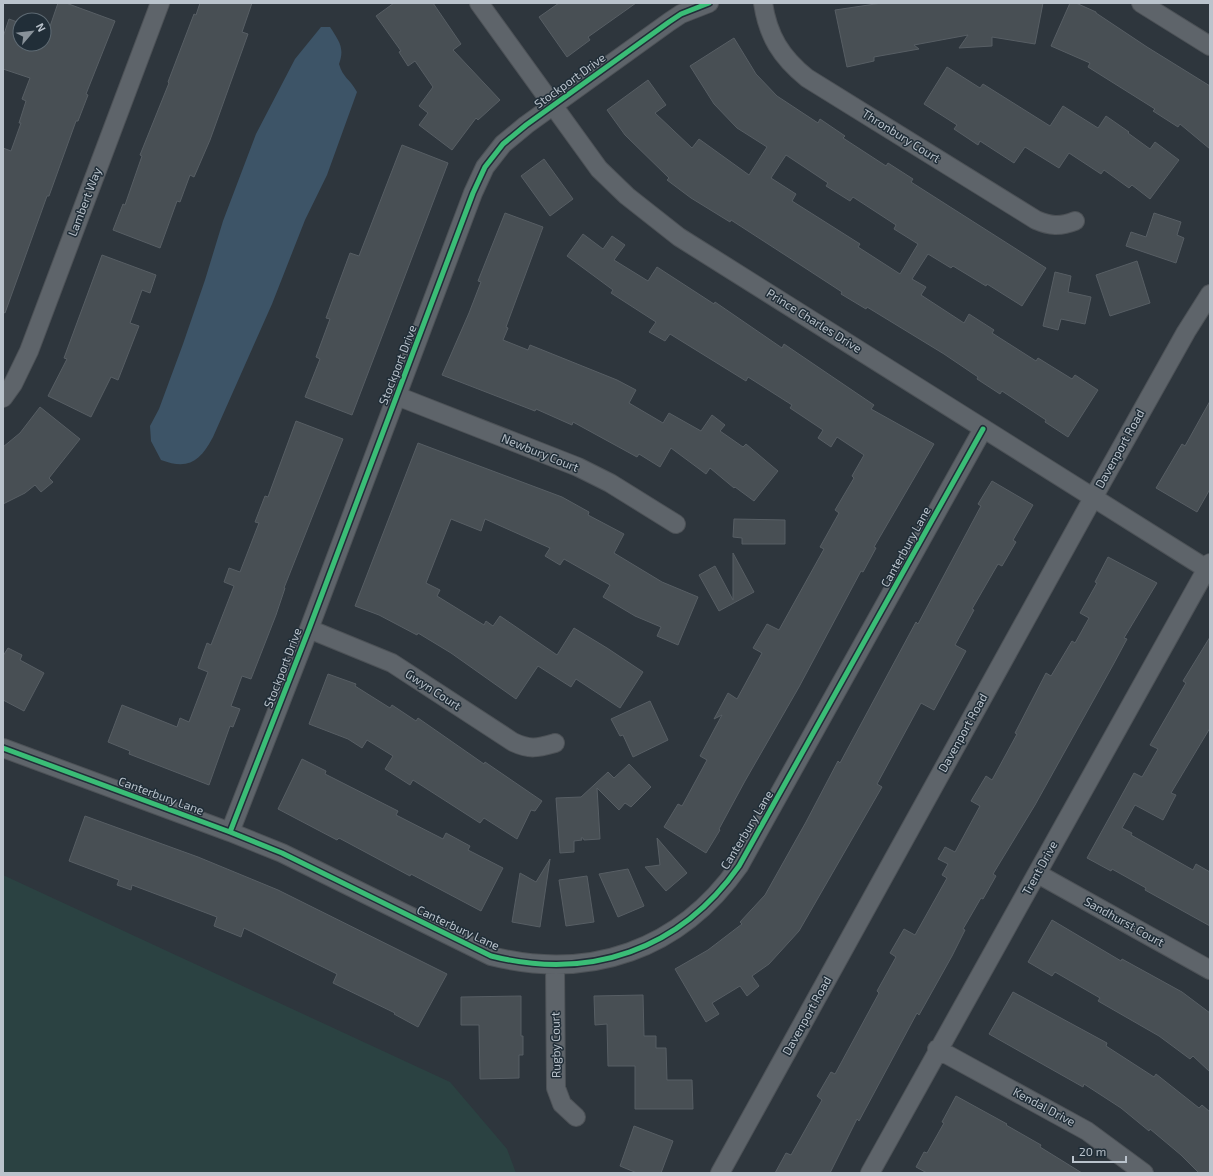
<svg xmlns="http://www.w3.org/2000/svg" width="1213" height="1176" viewBox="0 0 1213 1176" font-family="'Exo 2',sans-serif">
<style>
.green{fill:#2b4242}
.water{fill:#3d5467}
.building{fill:#484f54;stroke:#575e64;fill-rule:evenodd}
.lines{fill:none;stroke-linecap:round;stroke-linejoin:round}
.minor-casing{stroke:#4d5257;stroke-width:20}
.minor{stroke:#5e646a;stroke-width:18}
.cycleway-casing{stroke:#212e38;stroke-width:8}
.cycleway{stroke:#3abd76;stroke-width:5}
.labels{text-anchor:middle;stroke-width:3;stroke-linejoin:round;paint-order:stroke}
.street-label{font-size:12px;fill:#bac3cc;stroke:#212e38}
</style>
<rect width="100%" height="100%" fill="#2e363d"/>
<path class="green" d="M 3,875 L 450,1082 L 507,1149 L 516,1173 L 3,1173 Z"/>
<path class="water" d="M 321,27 L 330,27 C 339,41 345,48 339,64 C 343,78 350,79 357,92 L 327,175 L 305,220 L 272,304 L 213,437 C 200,462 188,470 161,460 L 151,441 L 150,426 L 159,409 L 183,344 L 205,280 L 223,221 L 256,134 L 295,59 Z"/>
<path class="building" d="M 58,3 L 66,3 L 115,21 L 86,94 L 88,95 L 78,121 L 76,121 L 49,196 L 47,196 L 5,313 L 3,312 L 3,148 L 11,151 L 21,123 L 19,123 L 26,101 L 22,99 L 30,78 L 3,69 L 3,37 L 9,19 L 20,23 L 20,44 L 44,44 Z
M 200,3 L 252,3 L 242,32 L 248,34 L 210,140 L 194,177 L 190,175 L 180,202 L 177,201 L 160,248 L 113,230 L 123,204 L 125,205 L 142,156 L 140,155 L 169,83 L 168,82 L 194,14 L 196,15 Z
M 394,3 L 433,3 L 461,44 L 453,50 L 500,100 L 478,120 L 476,118 L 452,150 L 419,125 L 428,113 L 419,106 L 433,87 L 415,61 L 408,66 L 399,52 L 401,51 L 376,16 Z
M 559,3 L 636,3 L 588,37 L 590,40 L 567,57 L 539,17 Z
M 882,3 L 1043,3 L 1035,44 L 992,37 L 992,46 L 959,48 L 968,35 L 914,45 L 919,49 L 874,57 L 874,61 L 847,67 L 835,10 Z
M 1070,3 L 1076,3 L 1096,12 L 1096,13 L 1147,47 L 1210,86 L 1210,149 L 1180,124 L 1178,127 L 1153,111 L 1155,109 L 1088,67 L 1090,63 L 1051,46 Z
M 734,38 L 756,74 L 777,96 L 818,123 L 820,119 L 845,136 L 843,138 L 886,166 L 888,163 L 913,179 L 911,182 L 1046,268 L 1022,306 L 987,284 L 986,286 L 953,266 L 951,268 L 928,254 L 912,279 L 926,287 L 921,295 L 964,323 L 969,314 L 994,330 L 992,333 L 1036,361 L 1038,358 L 1072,379 L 1075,375 L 1098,390 L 1068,437 L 1045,422 L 1046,420 L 1002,391 L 1000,394 L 977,379 L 978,377 L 944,354 L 867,307 L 866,309 L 841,294 L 842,292 L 799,264 L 731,220 L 730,222 L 691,198 L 667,180 L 669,178 L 625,135 L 607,110 L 648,80 L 666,105 L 655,113 L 692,148 L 699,139 L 749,175 L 767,147 L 737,128 L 714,104 L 690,66 ZM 786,155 L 828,183 L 826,186 L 850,201 L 853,197 L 896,225 L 894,229 L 918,244 L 900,274 L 858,247 L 860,244 L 792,201 L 796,194 L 771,178 Z
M 947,67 L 980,88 L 983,84 L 1050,126 L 1063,106 L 1098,128 L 1106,116 L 1129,132 L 1128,133 L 1150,149 L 1155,142 L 1179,160 L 1150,199 L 1132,185 L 1129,188 L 1104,170 L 1101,174 L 1069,153 L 1059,168 L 1025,147 L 1014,163 L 980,141 L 978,145 L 954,129 L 957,125 L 924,104 Z
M 402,145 L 448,163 L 352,415 L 305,397 L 320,359 L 316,357 L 330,319 L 326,318 L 350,253 L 359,256 Z
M 544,159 L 573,199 L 550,216 L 521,176 Z
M 505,213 L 543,227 L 506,327 L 508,328 L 503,340 L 528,350 L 530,345 L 617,380 L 636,390 L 629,403 L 663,423 L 669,413 L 701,431 L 712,415 L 725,425 L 720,431 L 743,447 L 746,444 L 778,471 L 754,501 L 735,487 L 734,488 L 710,468 L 706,474 L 671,448 L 660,467 L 639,454 L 637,457 L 573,422 L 572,425 L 536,409 L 535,411 L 442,375 L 469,313 L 481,282 L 478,281 Z
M 1154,213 L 1181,222 L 1177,235 L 1184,238 L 1176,263 L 1126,246 L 1131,232 L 1146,237 Z
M 583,234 L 603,249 L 612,236 L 625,245 L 614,260 L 648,281 L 657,267 L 714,304 L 715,302 L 782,348 L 784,344 L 874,405 L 871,409 L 934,444 L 874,547 L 876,548 L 863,572 L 861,571 L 799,687 L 745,781 L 719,829 L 720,830 L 706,853 L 664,827 L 678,804 L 682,806 L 707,760 L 700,756 L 722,715 L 714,719 L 728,693 L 737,699 L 762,653 L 753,648 L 767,624 L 779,630 L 824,549 L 820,547 L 839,513 L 835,510 L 854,478 L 852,476 L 864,455 L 837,437 L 831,447 L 818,438 L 823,430 L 790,408 L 792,405 L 748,377 L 746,381 L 670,334 L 665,341 L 649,332 L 656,322 L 611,293 L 613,290 L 567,256 Z
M 102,255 L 156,275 L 150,293 L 142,290 L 130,323 L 139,326 L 118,380 L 111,377 L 91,417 L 48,396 L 67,359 L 64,358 Z
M 1137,261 L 1150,303 L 1110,316 L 1096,275 Z
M 1055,272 L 1071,276 L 1068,292 L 1091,297 L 1085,324 L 1061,319 L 1058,330 L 1043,326 Z
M 1210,401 L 1210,489 L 1197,512 L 1156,488 L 1182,444 L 1185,446 Z
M 40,407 L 80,439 L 49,478 L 53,482 L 41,492 L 35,485 L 25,493 L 3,504 L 3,447 L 20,433 Z
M 296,421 L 343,439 L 284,588 L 285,588 L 276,615 L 251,679 L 242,676 L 231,706 L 240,709 L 233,727 L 230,726 L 209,785 L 129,754 L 130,751 L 108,742 L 122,705 L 177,727 L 180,718 L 189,722 L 208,672 L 198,668 L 207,643 L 211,645 L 234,586 L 224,582 L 229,568 L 240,572 L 259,523 L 255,522 L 265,496 L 268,497 Z
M 418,443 L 562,497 L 589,512 L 588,515 L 624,534 L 614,553 L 662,582 L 698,597 L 678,645 L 657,636 L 661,627 L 635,616 L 603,597 L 610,585 L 564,559 L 560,565 L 545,556 L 550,548 L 485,519 L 481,531 L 451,519 L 426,583 L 440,590 L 437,596 L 484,625 L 486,621 L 493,626 L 500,616 L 557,655 L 574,628 L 607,648 L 643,672 L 620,708 L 576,679 L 571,687 L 538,666 L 516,699 L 451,653 L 418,633 L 417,635 L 379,615 L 355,606 Z
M 992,481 L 1033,505 L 1013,540 L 1016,542 L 1002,566 L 998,564 L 972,609 L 974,610 L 955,645 L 966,651 L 934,710 L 921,703 L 877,784 L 882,787 L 799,931 L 769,964 L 752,976 L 759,986 L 747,996 L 740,986 L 712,1003 L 719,1014 L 706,1022 L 675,969 L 708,950 L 742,924 L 740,922 L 765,895 L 806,822 L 838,761 L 840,763 L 916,622 L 918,624 L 981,506 L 978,504 Z
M 734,519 L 785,520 L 785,544 L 742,544 L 742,538 L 733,537 Z
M 733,553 L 754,592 L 719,611 L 699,575 L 715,566 L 733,600 Z
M 1108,557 L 1157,583 L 1124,638 L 1127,639 L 1113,665 L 1035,805 L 993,874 L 996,876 L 983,899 L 981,898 L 963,929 L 965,930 L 952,956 L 919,1015 L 917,1013 L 859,1121 L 857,1119 L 830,1173 L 775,1173 L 786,1153 L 791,1155 L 822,1100 L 817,1096 L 831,1072 L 835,1074 L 879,993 L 877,991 L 896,957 L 890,953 L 904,929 L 915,935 L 947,878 L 942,875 L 948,864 L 938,859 L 945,847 L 955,852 L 980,806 L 971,801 L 986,776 L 992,780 L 1017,734 L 1015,733 L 1046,673 L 1051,676 L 1072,641 L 1075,643 L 1089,618 L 1080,613 L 1097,583 L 1095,582 Z
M 1210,637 L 1210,728 L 1171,793 L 1176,795 L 1163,820 L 1135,805 L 1122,828 L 1132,833 L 1131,835 L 1193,870 L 1196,864 L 1210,872 L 1210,926 L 1145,890 L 1146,888 L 1112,869 L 1111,871 L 1087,858 L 1134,773 L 1142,777 L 1158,749 L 1150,745 L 1186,683 L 1183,681 Z
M 8,648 L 22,655 L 20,660 L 44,673 L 24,711 L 3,700 L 3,656 Z
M 328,674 L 356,684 L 355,686 L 390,708 L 392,705 L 416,721 L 418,718 L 484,764 L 485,762 L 542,801 L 535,811 L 531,810 L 517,839 L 484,818 L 480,823 L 413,780 L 410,785 L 385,769 L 393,756 L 367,740 L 362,748 L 348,739 L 309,724 Z
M 650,701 L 668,740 L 633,757 L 623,735 L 620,736 L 611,719 Z
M 302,759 L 326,771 L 325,774 L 398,811 L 396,815 L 443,839 L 446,833 L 470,846 L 468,850 L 503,868 L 481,911 L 411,874 L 410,876 L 339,838 L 337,840 L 278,809 Z
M 629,764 L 651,787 L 631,807 L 625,803 L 619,810 L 597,788 L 600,839 L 584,840 L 583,838 L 581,838 L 582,840 L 574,841 L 574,852 L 560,853 L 556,798 L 581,797 L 608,772 L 614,778 Z
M 85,816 L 198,857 L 278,890 L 447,974 L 418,1027 L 394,1014 L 395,1013 L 333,983 L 337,974 L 244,928 L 241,937 L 214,926 L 217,917 L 132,885 L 131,890 L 117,885 L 119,880 L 69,861 Z
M 657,838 L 687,873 L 666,891 L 645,867 L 660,865 Z
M 550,859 L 540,927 L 512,922 L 520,873 L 536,882 Z
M 628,869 L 644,906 L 618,917 L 599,874 Z
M 587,876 L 594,922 L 566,926 L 559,880 Z
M 1052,920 L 1121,961 L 1122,959 L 1182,992 L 1210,1013 L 1210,1072 L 1193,1056 L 1190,1059 L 1159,1036 L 1098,1001 L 1100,998 L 1055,972 L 1052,976 L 1028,962 Z
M 1013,992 L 1107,1043 L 1106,1046 L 1154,1077 L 1156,1074 L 1199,1108 L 1202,1105 L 1210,1112 L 1210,1173 L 1199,1173 L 1181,1155 L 1150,1129 L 1149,1131 L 1121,1108 L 1084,1084 L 1083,1087 L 989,1034 Z
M 643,995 L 644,1036 L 656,1036 L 656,1048 L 666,1048 L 667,1080 L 692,1080 L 693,1109 L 635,1109 L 635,1066 L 608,1066 L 607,1024 L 595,1025 L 594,996 Z
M 521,996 L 521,1036 L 523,1036 L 523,1055 L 519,1055 L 519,1078 L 480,1079 L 479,1025 L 461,1025 L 461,997 Z
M 956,1096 L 1007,1124 L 1006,1125 L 1041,1145 L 1040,1147 L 1082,1173 L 927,1173 L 916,1167 L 924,1152 L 927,1153 L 944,1123 L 942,1122 Z
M 634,1126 L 673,1141 L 661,1173 L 637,1173 L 620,1166 Z"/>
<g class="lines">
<g class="minor-casing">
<path id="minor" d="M 479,3 L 599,169 L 627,196 L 679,237 L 1210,571
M 763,3 C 768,36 781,57 807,78 L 1036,220 C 1050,226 1060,227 1075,221
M 1141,3 L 1210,46
M 397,396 L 578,467 L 610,483 L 676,524
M 3,398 L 13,384 L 29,351 L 160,3
M 309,629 L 392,663 L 513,742 C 530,750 537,748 555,743
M 3,748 L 230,832 L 282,853 L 491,956 C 590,981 680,950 739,866 L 983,429
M 230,832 L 309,629 L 473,193 L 485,167 L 503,144 L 526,125 L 669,22 L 681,14 L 709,3
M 1038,874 L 1210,970
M 555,966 L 556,1088 L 562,1104 L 576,1117
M 937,1049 L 1087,1131 L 1144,1173
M 720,1173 L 1093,498 L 1186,332 L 1210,294
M 870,1173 L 1210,563"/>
</g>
<use href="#minor" class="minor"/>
<g class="cycleway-casing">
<path id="cycleway" d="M 3,748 L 230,832 L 282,853 L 491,956 C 590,981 680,950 739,866 L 983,429
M 230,832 L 309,629 L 473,193 L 485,167 L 503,144 L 526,125 L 669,22 L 681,14 L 709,3"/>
</g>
<use href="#cycleway" class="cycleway"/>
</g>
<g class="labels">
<g class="street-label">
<text transform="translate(570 81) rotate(-36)" y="4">Stockport Drive</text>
<text transform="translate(901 136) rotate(32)" y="4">Thronbury Court</text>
<text transform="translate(85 202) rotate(-69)" y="4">Lambert Way</text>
<text transform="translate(814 321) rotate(32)" y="4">Prince Charles Drive</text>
<text transform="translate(398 365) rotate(-69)" y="4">Stockport Drive</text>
<text transform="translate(1120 449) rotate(-61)" y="4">Davenport Road</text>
<text transform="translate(540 453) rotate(22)" y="4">Newbury Court</text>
<text transform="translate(906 547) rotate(-61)" y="4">Canterbury Lane</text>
<text transform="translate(283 668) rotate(-69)" y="4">Stockport Drive</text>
<text transform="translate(433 690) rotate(33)" y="4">Gwyn Court</text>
<text transform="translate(963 733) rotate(-61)" y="4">Davenport Road</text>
<text transform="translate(161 796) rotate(20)" y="4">Canterbury Lane</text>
<text transform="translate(747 830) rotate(-59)" y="4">Canterbury Lane</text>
<text transform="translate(1040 868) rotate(-61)" y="4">Trent Drive</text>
<text transform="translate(1124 922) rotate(29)" y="4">Sandhurst Court</text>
<text transform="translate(458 928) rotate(25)" y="4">Canterbury Lane</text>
<text transform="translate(807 1016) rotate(-61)" y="4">Davenport Road</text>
<text transform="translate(556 1045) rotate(-91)" y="4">Rugby Court</text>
<text transform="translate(1044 1107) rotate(28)" y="4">Kendal Drive</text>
</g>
</g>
<rect width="1213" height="1176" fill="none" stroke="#bac3cc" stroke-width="8"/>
<g transform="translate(32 32) rotate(62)"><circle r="19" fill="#212e38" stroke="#5e6a73"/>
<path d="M0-3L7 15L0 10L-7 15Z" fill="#89929a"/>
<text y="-6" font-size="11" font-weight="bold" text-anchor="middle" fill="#bac3cc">N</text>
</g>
<path d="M1073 1156v6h53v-6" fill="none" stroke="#bac3cc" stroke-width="2"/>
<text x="1079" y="1156" font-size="12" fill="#bac3cc" stroke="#212e38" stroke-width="3" paint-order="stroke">20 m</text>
</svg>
